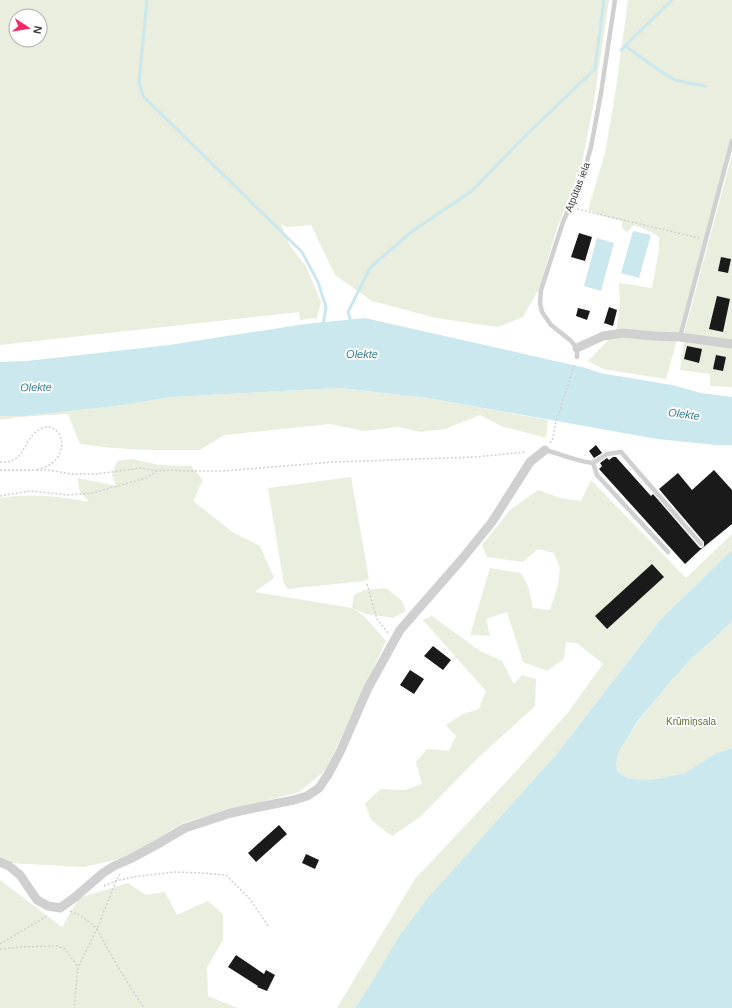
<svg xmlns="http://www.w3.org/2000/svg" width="732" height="1008" viewBox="0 0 732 1008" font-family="Arial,sans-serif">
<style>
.green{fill:#e9eede;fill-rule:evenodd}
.water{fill:#cae8ee}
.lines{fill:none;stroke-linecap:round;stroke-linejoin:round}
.stream{stroke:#cae8ee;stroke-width:3}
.building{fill:#1a1a1a}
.path{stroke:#d0d0d0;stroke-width:1.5;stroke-dasharray:2 2;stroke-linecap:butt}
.lane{stroke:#d0d0d0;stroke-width:4.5}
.street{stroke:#d0d0d0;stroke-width:9}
.labels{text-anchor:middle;stroke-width:4;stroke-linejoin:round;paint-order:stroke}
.street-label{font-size:10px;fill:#333;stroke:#fff}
.park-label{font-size:10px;fill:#61733b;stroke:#fff}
.water-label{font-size:11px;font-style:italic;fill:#357f8f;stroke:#fff}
</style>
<rect width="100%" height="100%" fill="#fff"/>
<path class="green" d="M 0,0 L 609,0 L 593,107 L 581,168 L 557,228 L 540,287 L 523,317 L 498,327 L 436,318 L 372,301 L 335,275 L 311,225 L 287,227 L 281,224 L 290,246 L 306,266 L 321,302 L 317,318 L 300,320 L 299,312 L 0,345 ZM 16,16 L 40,16 L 40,40 L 16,40 Z
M 628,0 L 732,0 L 732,146 L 666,379 L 603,369 L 588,361 L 616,332 L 620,305 L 619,283 L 652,288 L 659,250 L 659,237 L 651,232 L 634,225 L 627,232 L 622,228 L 622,221 L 603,216 L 588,210 L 605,153 L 616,88 Z
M 732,155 L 732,340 L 684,334 Z
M 684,342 L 732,348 L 732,387 L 710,386 L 710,374 L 680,370 Z
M 340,388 L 428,398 L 548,420 L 546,438 L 501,426 L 480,415 L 445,429 L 420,432 L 399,427 L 364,431 L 330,424 L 224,435 L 200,450 L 151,450 L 112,448 L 80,444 L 68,414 L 20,417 L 0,420 L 0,416 L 25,416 L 116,406 L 172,397 Z
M 133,459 L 159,465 L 191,466 L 203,480 L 193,501 L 234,533 L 260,546 L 274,578 L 255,592 L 352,608 L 354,595 L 365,590 L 386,588 L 402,601 L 406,611 L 393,618 L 366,614 L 354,609 L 365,617 L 386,641 L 326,770 L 299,792 L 185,822 L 128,857 L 84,867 L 9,863 L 0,860 L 0,498 C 30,493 59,496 89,502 L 80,492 L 77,478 L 98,482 L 116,486 L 112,475 L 117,461 Z
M 351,477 L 369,579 L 363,581 L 288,589 L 284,584 L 268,488 Z
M 591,480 L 686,578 L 732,534 L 732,550 L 661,619 L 556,755 L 372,982 L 355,1008 L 337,1008 L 415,879 L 520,767 L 569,711 L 603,664 L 577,643 L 566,642 L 564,659 L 547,671 L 523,662 L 507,612 L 486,619 L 490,636 L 470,635 L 490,568 L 521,573 L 528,586 L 533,608 L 550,610 L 558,585 L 560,568 L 554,553 L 538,549 L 523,562 L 487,557 L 482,545 L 510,510 L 538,490 L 560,498 L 581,501 Z
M 432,616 L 480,651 L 502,661 L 514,684 L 522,675 L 536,679 L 535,706 L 477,759 L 420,817 L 392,836 L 371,820 L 365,803 L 381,789 L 405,790 L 422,784 L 416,762 L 427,749 L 449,751 L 456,736 L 446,725 L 463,714 L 479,709 L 486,691 L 423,620 Z
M 732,621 L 732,748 L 728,750 L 716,753 L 685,773 L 657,779 L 645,780 L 627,778 L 616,770 L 616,765 L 619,751 L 638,722 L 671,681 L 692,658 L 716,637 Z
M 0,880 L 62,927 L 79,898 L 128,883 L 146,895 L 165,892 L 177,915 L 208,901 L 223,914 L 223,940 L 207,967 L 208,996 L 238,1008 L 0,1008 Z"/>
<path class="water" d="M 633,231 L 651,235 L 639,278 L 621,273 Z
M 597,238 L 614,243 L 601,291 L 584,286 Z
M 365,318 L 586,368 L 600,373 L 672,385 L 701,393 L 732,397 L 732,445 L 716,445 L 657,439 L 428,398 L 340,388 L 172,397 L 116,406 L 25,416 L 0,416 L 0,362 L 27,361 L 169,345 L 305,324 Z
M 732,550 L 732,621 L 716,637 L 692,658 L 671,681 L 638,721 L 619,751 L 616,765 L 617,771 L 627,778 L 645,780 L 657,779 L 685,773 L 716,753 L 728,750 L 732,748 L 732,1008 L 355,1008 L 372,982 L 398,938 L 428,898 L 556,755 L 661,619 Z"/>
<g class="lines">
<path class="stream" d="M 147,0 L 139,82 L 143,96 L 302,252 L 318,282 L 326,307 L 323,325
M 625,46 L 663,73 L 675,80 L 705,86
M 621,50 L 672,0
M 351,322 L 348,312 L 370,268 L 411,232 L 472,191 L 523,138 L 595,69 L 604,0"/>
</g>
<path class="building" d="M 579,233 L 592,237 L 585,261 L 571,257 Z
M 721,257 L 731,259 L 728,273 L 718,271 Z
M 717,296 L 730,299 L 723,332 L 709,329 Z
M 609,307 L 617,310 L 613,326 L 604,323 Z
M 578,308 L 590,311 L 587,320 L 576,316 Z
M 687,346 L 702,349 L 699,363 L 684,359 Z
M 716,355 L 726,357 L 723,371 L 713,369 Z
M 596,445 L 602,453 L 594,458 L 589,451 Z
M 613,457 L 616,457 L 651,496 L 653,494 L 698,546 L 700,548 L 702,548 L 704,546 L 704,542 L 659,489 L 678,473 L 692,490 L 714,470 L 732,490 L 732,524 L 700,550 L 685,564 L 599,469 L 602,466 L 600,463 L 607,458 L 609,460 Z
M 652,564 L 664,577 L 607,629 L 595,616 Z
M 433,646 L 451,660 L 443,670 L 424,656 Z
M 410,670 L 424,679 L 414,694 L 400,685 Z
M 279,825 L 287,834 L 256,862 L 248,853 Z
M 306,854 L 319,860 L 315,869 L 302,863 Z
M 236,955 L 264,974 L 266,970 L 275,975 L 267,991 L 257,987 L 258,986 L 228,967 Z"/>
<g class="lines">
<path class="path" d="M 577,209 L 699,238
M 550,443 L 553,438 L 556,421 L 575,363
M 0,462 C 7,463 13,461 19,456 C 25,448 29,437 37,431 C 61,414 74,456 45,467 C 42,468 39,469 36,470
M 0,470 L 48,470 L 71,474 L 96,474 L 141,468 L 157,471
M 0,496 L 30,491 L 69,495 L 92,493 L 146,478 L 157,471 L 171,470 L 185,471 L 223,471 L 333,462 L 475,457 L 526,452
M 367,584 L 377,619 L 388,633
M 120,874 L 116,881 L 97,929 C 111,956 127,982 144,1008
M 104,886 L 116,881 L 133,877 L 174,872 L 202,873 L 226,875 L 249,898 L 269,927
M 70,911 C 81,915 89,921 97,929 L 78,967 L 74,1008
M 0,944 L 47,916
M 0,949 L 22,947 L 57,946 L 65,949 L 78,967"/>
<path class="lane" d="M 680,337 L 732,141
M 577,357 L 577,348 L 570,340 L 551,325 L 542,312 L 540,303 L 541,290 L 563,222 L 582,178 L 591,147 L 601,93 L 615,0
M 545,450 C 561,454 576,461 593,463 L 597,475 L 668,552
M 593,463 L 607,454 L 621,452 L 701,544"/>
<path class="street" d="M 577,348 L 603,336 L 623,333 L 653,336 L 680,337 L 732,344
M 0,862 L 9,866 L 20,875 L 37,900 L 48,906 L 60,908 L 74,898 L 103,873 L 114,866 L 130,859 L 156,845 L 185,828 L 231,813 L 259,807 L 294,800 L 307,796 L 319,788 L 329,773 L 341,750 L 368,688 L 400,630 L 462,559 L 492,522 L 530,462 L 545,450"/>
</g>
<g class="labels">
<g class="street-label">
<text transform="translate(577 187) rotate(-69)" y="4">Atpūtas iela</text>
</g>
<g class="park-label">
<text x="691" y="725">Krūmiņsala</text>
</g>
<g class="water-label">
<text x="362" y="358">Olekte</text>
<text transform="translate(36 387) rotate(-1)" y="4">Olekte</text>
<text transform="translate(684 414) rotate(7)" y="4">Olekte</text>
</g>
</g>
<g transform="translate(28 28) rotate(102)"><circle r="19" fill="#ffffff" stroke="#adadad"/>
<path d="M0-3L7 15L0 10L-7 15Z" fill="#f22d65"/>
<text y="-6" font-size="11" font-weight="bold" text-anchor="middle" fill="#333333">N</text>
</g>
</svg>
